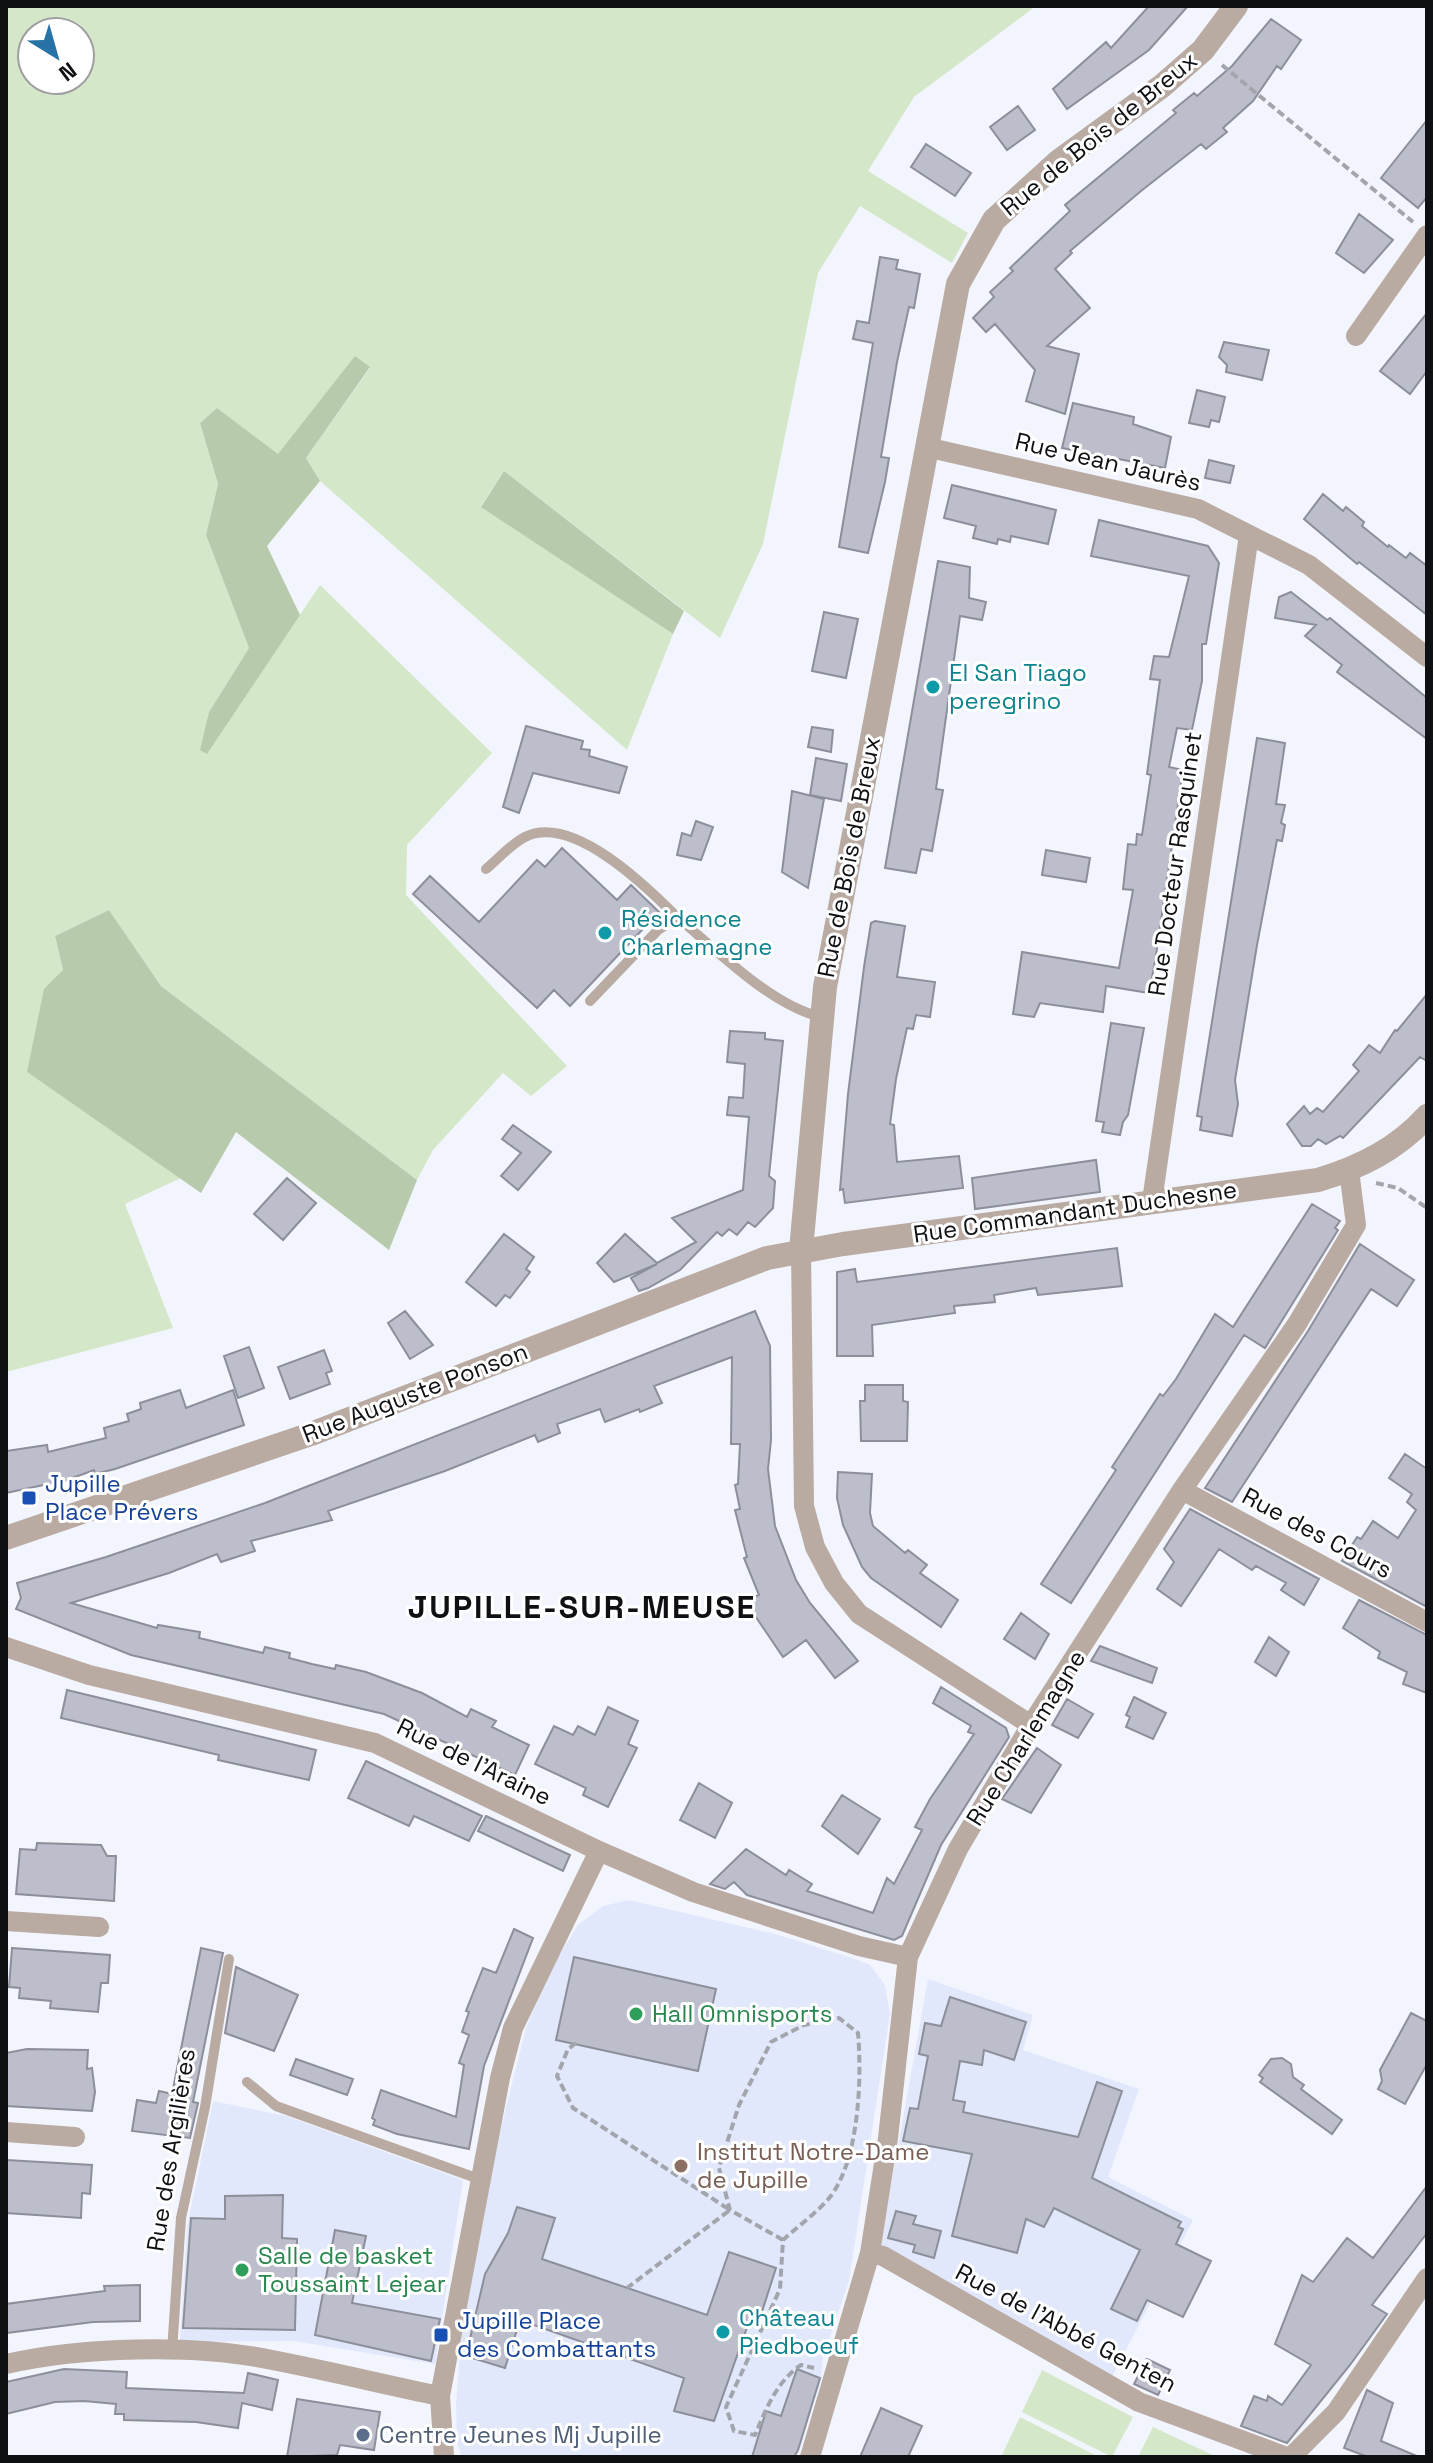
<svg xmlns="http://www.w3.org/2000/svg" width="1433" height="2463" viewBox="0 0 1433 2463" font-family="'Space Grotesk',sans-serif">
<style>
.built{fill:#e2e8fb}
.green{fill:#d5e7c9;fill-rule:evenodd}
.forest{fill:#b8caac}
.building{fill:#bcbfcb;stroke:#8c8f9a;stroke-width:2}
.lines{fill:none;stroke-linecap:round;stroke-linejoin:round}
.path{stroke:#a3a5ac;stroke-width:4;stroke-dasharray:8 4;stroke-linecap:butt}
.service{stroke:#b9aaa2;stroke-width:10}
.minor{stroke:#b9aaa2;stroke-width:20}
.tertiary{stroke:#b9aaa2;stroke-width:24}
.culture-dot{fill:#0f9aa8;stroke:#fff;stroke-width:3}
.transit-dot{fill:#1a4fb4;stroke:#fff;stroke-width:3}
.leisure-dot{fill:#2e9e5b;stroke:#fff;stroke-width:3}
.education-dot{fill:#8d6e63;stroke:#fff;stroke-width:3}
.service-dot{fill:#5c6f8a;stroke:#fff;stroke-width:3}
.labels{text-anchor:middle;stroke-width:6;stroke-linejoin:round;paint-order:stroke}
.street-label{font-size:24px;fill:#0f1014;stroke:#fff}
.culture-label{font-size:24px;fill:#0d838f;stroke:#fff;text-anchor:start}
.transit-label{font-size:24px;fill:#164399;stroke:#fff;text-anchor:start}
.leisure-label{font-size:24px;fill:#27864d;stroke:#fff;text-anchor:start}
.education-label{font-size:24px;fill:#785e54;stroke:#fff;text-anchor:start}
.service-label{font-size:24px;fill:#4e5e75;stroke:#fff;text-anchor:start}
.district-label{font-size:32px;font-weight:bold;letter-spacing:2px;fill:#0f1014;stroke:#fff}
</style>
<rect width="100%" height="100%" fill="#f2f5fe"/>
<path class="built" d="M 629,1900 L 779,1935 L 855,1959 L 870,1965 L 885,1985 L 890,2014 L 849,2281 L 823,2357 L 821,2379 L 799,2451 L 794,2457 L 462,2457 L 457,2443 L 456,2404 L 467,2263 L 526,2028 L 546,1977 L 578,1925 L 603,1906 Z
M 928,1979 L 1033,2015 L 1023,2050 L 1139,2089 L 1108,2177 L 1193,2220 L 1110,2381 L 880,2246 Z
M 213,2101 L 286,2116 L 463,2180 L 435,2364 L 294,2341 L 180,2342 L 187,2227 Z"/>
<path class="green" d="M 6,6 L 1036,6 L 914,97 L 868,171 L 968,233 L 952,263 L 860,206 L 818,273 L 763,544 L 720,638 L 504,471 L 481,506 L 673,634 L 627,750 L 320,481 L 306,458 L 370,368 L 355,357 L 278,455 L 217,408 L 200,423 L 218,484 L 206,535 L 249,648 L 209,712 L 207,753 L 320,585 L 492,753 L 407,845 L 406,895 L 567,1066 L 531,1096 L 503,1073 L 433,1150 L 417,1180 L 161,986 L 109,910 L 55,936 L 63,970 L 27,1072 L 181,1178 L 125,1204 L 173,1328 L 6,1372 ZM 32,32 L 80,32 L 80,80 L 32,80 Z
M 1042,2370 L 1133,2417 L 1112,2457 L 1022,2412 Z
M 1020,2417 L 1099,2457 L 1001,2457 Z
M 1153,2427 L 1217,2457 L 1138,2457 Z"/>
<path class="forest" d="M 355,356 L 370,367 L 306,458 L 320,481 L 267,546 L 300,615 L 207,754 L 200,750 L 209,712 L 249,648 L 206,535 L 218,484 L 200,423 L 217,408 L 278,454 Z
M 504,471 L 684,611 L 673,634 L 481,507 Z
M 109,910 L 161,986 L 417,1180 L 389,1250 L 236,1132 L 201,1193 L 27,1072 L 44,989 L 63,970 L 55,936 Z"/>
<path class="building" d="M 1149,6 L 1188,6 L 1149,50 L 1067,109 L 1053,89 L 1106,42 L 1111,48 Z
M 1271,19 L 1301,40 L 1281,69 L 1277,66 L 1253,101 L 1223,128 L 1227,132 L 1206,149 L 1201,144 L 1141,191 L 1070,251 L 1072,253 L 1055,269 L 1090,308 L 1047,346 L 1079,354 L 1065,414 L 1026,401 L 1035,370 L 995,324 L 986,332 L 973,318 L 994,297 L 990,292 L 1013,271 L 1010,268 L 1070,211 L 1065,205 L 1176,113 L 1173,110 L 1194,93 L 1197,96 L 1232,66 Z
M 1018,106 L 1035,130 L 1007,150 L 990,127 Z
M 1427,120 L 1427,197 L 1418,208 L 1381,178 Z
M 926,144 L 971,173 L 955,196 L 911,167 Z
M 1359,214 L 1393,240 L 1364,273 L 1336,253 Z
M 880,257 L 898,260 L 896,269 L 920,274 L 914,308 L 909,307 L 897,362 L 881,457 L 889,458 L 885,482 L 868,553 L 839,547 L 873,343 L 853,339 L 857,321 L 869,323 Z
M 1427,313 L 1427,371 L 1410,394 L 1380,371 Z
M 1224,342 L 1269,350 L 1262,380 L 1226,372 L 1227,365 L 1219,357 Z
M 1197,390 L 1225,397 L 1219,422 L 1211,420 L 1209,427 L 1189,423 Z
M 1073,403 L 1134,417 L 1133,424 L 1171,437 L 1165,468 L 1062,448 Z
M 1209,460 L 1234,466 L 1230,483 L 1205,478 Z
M 952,485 L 1056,510 L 1048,544 L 1011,536 L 1010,542 L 998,539 L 997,544 L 973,538 L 976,526 L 944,518 Z
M 1323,494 L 1343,511 L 1346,507 L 1364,522 L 1362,526 L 1388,547 L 1389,545 L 1406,558 L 1410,553 L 1427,566 L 1427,615 L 1359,562 L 1357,564 L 1304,519 Z
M 1099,520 L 1208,546 L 1219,563 L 1206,644 L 1202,644 L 1202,681 L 1192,730 L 1177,728 L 1169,767 L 1183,770 L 1155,962 L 1149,993 L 1106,986 L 1103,1012 L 1040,1003 L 1034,1017 L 1013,1014 L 1022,952 L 1119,968 L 1133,890 L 1123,889 L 1128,844 L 1136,845 L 1137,834 L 1142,835 L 1151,775 L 1147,774 L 1160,680 L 1150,679 L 1154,656 L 1169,657 L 1189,576 L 1091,556 Z
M 938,561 L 970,567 L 969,598 L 986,602 L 982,620 L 960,616 L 936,789 L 943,790 L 932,851 L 921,849 L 916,873 L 885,868 Z
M 1291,592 L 1327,620 L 1330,618 L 1427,698 L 1427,739 L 1337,672 L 1342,665 L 1305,636 L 1316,625 L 1275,618 L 1279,597 Z
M 824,612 L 858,619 L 846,678 L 812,671 Z
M 526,726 L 583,741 L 581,749 L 590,750 L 589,756 L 627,767 L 619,793 L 533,773 L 519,813 L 503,807 Z
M 812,727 L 833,730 L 831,752 L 808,747 Z
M 1257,738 L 1285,743 L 1276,804 L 1285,805 L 1281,823 L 1285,825 L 1282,841 L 1277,840 L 1257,945 L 1235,1080 L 1238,1104 L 1232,1136 L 1200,1130 L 1202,1117 L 1197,1116 Z
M 816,758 L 847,764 L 841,801 L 810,795 Z
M 792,791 L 824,799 L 808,888 L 782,872 Z
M 696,821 L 713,827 L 701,860 L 677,855 L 682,833 L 691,836 Z
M 562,848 L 617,900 L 631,885 L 659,912 L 570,1006 L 554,990 L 537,1008 L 413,894 L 430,876 L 479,922 L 537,860 L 545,867 Z
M 1046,850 L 1090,858 L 1086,882 L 1042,875 Z
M 875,921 L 905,926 L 897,977 L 935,982 L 930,1017 L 916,1015 L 913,1029 L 907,1028 L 896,1079 L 890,1124 L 894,1125 L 897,1162 L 959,1156 L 963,1188 L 845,1203 L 843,1189 L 840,1190 L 848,1094 L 864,967 L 871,923 Z
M 1427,994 L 1427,1061 L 1420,1057 L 1343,1138 L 1340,1136 L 1326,1144 L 1318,1139 L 1311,1146 L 1302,1146 L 1287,1124 L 1304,1106 L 1310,1114 L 1317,1108 L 1323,1112 L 1359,1071 L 1353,1065 L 1369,1045 L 1380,1053 L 1395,1030 L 1397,1031 Z
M 1111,1023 L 1144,1028 L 1128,1115 L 1123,1122 L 1120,1135 L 1102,1132 L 1104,1122 L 1096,1121 Z
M 730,1031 L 765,1033 L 765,1039 L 783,1041 L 769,1176 L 775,1181 L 773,1208 L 755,1227 L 748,1222 L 737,1235 L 729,1229 L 722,1236 L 717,1232 L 680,1270 L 648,1288 L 639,1291 L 631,1278 L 657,1264 L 614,1282 L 597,1263 L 625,1234 L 657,1263 L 696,1242 L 672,1218 L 743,1190 L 749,1117 L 727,1115 L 729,1097 L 743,1098 L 745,1064 L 727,1062 Z
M 513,1125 L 551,1152 L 518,1190 L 501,1176 L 521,1153 L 502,1139 Z
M 1096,1160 L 1100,1192 L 975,1209 L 972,1178 Z
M 287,1178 L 316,1203 L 283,1240 L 254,1214 Z
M 1312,1204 L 1340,1221 L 1335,1228 L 1338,1230 L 1265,1348 L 1244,1335 L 1071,1603 L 1041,1584 L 1116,1470 L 1112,1467 L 1160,1394 L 1163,1396 L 1176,1379 L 1215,1314 L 1233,1327 Z
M 504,1234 L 534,1257 L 526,1269 L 530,1272 L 510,1298 L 505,1295 L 496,1306 L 466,1282 Z
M 1360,1244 L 1414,1280 L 1397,1306 L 1371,1289 L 1232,1502 L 1205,1488 L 1308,1331 Z
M 1117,1248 L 1122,1286 L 1038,1295 L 1036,1288 L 994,1295 L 995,1302 L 954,1306 L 955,1313 L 872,1325 L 873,1356 L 837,1356 L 837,1272 L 855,1269 L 857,1282 Z
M 405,1311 L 433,1345 L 410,1359 L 388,1323 Z
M 755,1311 L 770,1346 L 771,1440 L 768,1469 L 775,1526 L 796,1580 L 810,1603 L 858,1661 L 835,1678 L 806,1640 L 783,1657 L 745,1601 L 759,1595 L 744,1558 L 747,1557 L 735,1510 L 740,1509 L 735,1485 L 738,1484 L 740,1444 L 731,1444 L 732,1357 L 654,1386 L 662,1403 L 640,1412 L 639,1409 L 605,1422 L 600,1409 L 557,1424 L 560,1433 L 538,1442 L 535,1435 L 445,1471 L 328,1511 L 332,1520 L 251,1541 L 255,1551 L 221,1562 L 217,1554 L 169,1573 L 71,1603 L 157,1628 L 158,1625 L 200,1632 L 199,1638 L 263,1653 L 265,1647 L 290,1653 L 289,1658 L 312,1664 L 335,1669 L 336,1665 L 366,1672 L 422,1693 L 467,1717 L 471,1709 L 496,1721 L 492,1727 L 529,1745 L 515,1775 L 384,1714 L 131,1655 L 16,1609 L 21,1598 L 17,1583 L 106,1557 L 265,1503 Z
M 249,1347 L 264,1388 L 238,1398 L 224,1356 Z
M 324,1350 L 332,1371 L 326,1373 L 330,1384 L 290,1399 L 278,1367 Z
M 865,1385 L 903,1385 L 903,1401 L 908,1402 L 907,1441 L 861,1441 L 860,1401 L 865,1401 Z
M 180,1390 L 186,1408 L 233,1390 L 244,1425 L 115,1469 L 95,1474 L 94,1470 L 67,1480 L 6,1493 L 6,1451 L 47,1445 L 48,1452 L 106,1438 L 104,1428 L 129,1421 L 127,1414 L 141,1409 L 140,1403 Z
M 1405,1454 L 1427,1469 L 1427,1607 L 1342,1561 L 1357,1537 L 1361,1539 L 1373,1521 L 1398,1538 L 1416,1510 L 1407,1502 L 1412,1494 L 1389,1478 Z
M 838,1472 L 872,1474 L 870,1513 L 873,1526 L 905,1553 L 908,1550 L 927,1565 L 920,1573 L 958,1600 L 941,1627 L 871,1578 L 862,1567 L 843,1525 L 837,1498 Z
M 1190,1509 L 1319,1579 L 1304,1605 L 1281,1590 L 1286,1583 L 1256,1566 L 1252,1570 L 1219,1549 L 1181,1606 L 1157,1589 L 1174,1562 L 1164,1549 Z
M 1359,1600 L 1427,1635 L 1427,1693 L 1403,1684 L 1407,1672 L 1378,1658 L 1380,1652 L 1343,1628 Z
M 1021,1613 L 1049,1634 L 1035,1659 L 1004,1639 Z
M 1269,1637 L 1289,1652 L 1276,1676 L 1255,1662 Z
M 1100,1646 L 1157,1668 L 1152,1683 L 1091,1661 Z
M 941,1687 L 1006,1728 L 1009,1737 L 941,1845 L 902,1936 L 894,1940 L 747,1895 L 734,1882 L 725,1889 L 710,1884 L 746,1849 L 786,1875 L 789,1870 L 812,1884 L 807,1891 L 873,1913 L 887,1878 L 894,1884 L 922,1830 L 915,1827 L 930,1799 L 974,1734 L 968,1732 L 971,1726 L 933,1703 Z
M 67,1690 L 316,1750 L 309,1780 L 218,1760 L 219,1755 L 61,1718 Z
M 1134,1697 L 1166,1713 L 1153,1739 L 1126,1727 L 1130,1717 L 1126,1715 Z
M 1067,1699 L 1093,1714 L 1078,1738 L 1052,1725 Z
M 608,1707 L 638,1721 L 628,1744 L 637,1748 L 608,1807 L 583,1795 L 586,1788 L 535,1764 L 554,1726 L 573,1735 L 578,1726 L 595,1735 Z
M 1037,1748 L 1061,1765 L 1031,1813 L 1002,1799 Z
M 366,1761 L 482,1816 L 469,1841 L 414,1816 L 409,1826 L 348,1798 Z
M 699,1783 L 732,1803 L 715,1838 L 680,1820 Z
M 842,1795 L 880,1819 L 858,1854 L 822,1826 Z
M 486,1816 L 570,1855 L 563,1871 L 478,1831 Z
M 37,1843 L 101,1845 L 107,1856 L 116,1856 L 114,1901 L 16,1894 L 20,1849 L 36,1850 Z
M 514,1929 L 533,1938 L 484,2066 L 469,2149 L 397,2134 L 373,2125 L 375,2120 L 372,2118 L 381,2090 L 456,2117 L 464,2065 L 459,2063 L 469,2035 L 462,2032 L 469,2012 L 466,2011 L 483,1968 L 496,1973 Z
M 12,1948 L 110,1955 L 108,1983 L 101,1983 L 98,2012 L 50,2008 L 51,2001 L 19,1998 L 20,1988 L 9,1987 Z
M 201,1948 L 223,1953 L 193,2102 L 198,2103 L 190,2138 L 132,2131 L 137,2100 L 156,2103 L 159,2091 L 172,2094 Z
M 574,1957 L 716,1989 L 698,2071 L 556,2040 Z
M 236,1967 L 298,1995 L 274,2051 L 225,2033 Z
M 950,1997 L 1026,2022 L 1014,2060 L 984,2050 L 982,2065 L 960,2061 L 953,2100 L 965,2102 L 963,2112 L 1078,2137 L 1097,2082 L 1122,2091 L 1092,2178 L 1181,2222 L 1178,2227 L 1183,2229 L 1176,2244 L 1211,2261 L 1183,2317 L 1147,2300 L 1137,2321 L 1111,2309 L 1140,2250 L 1054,2208 L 1044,2227 L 1026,2219 L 1017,2253 L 952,2236 L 972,2154 L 903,2141 L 910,2108 L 918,2109 L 928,2056 L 919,2054 L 925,2023 L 941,2026 Z
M 1411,2013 L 1427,2021 L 1427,2064 L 1405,2104 L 1378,2089 L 1382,2081 L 1380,2070 Z
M 27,2049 L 88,2050 L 87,2069 L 92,2068 L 95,2092 L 92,2111 L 6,2106 L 6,2053 Z
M 1282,2058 L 1291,2064 L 1293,2077 L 1304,2085 L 1301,2089 L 1342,2120 L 1332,2134 L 1260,2082 L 1263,2078 L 1259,2075 L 1271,2059 Z
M 296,2059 L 353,2079 L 347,2095 L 290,2075 Z
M 6,2160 L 92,2165 L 90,2194 L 82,2193 L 81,2218 L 6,2213 Z
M 1427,2186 L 1427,2233 L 1372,2305 L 1387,2314 L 1350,2365 L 1287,2443 L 1241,2426 L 1254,2396 L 1267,2401 L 1268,2396 L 1282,2405 L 1311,2365 L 1275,2344 L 1302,2275 L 1313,2282 L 1347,2238 L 1373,2258 Z
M 283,2195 L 282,2238 L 297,2239 L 295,2330 L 183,2328 L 191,2218 L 225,2219 L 225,2196 Z
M 517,2207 L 555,2218 L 542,2259 L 707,2315 L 729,2252 L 776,2268 L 759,2321 L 750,2319 L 714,2421 L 674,2411 L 684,2378 L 520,2320 L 505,2368 L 466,2356 L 485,2274 L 508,2233 Z
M 896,2211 L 916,2216 L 913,2224 L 941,2231 L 934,2258 L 913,2252 L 915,2245 L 888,2238 Z
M 335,2230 L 366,2236 L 352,2303 L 440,2319 L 431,2361 L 315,2335 Z
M 140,2285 L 140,2321 L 93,2322 L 6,2333 L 6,2304 L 105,2291 L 104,2286 Z
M 1147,2359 L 1170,2370 L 1158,2395 L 1134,2384 Z
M 64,2369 L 127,2372 L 126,2388 L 244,2393 L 248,2373 L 278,2380 L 272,2410 L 242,2403 L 238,2428 L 196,2422 L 124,2420 L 124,2414 L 115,2414 L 116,2404 L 84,2401 L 55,2402 L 6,2414 L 6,2382 Z
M 797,2369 L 820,2378 L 798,2450 L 794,2457 L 752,2457 L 766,2411 L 781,2416 Z
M 1367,2390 L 1393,2403 L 1381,2441 L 1419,2457 L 1368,2457 L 1344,2448 Z
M 297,2399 L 380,2412 L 374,2450 L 340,2445 L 337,2455 L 287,2457 Z
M 881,2408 L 922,2426 L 908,2457 L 860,2457 Z"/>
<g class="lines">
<path class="path" d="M 1222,65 L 1413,222
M 1376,1183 L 1398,1188 L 1427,1208
M 576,2043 L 568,2049 L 557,2076 L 573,2108 L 730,2210 L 627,2288
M 783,2240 L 730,2210 L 719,2168 L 739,2105 L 771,2042 L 804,2025 L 839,2018 L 858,2033 C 862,2079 859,2160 830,2197 C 817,2213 798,2226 783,2240 L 780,2289 L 726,2407 L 734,2431 L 755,2435 C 766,2409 777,2381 801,2365 L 814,2368"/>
<path class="service" d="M 486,869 C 498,859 511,844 525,837 C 572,813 647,887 677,917
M 590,1001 L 658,930 L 677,917 C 717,950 770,1005 821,1017
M 247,2082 L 276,2106 L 479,2179
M 172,2351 L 181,2218 L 205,2107 L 229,1959"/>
<path class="minor" d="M 1356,336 L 1427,235
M 926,447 L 1198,509 L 1309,565 L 1427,657
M 1152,1201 L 1249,535
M 801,1250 L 804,1506 L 815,1547 L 834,1583 L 859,1614 L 1031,1725
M 1182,1490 L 1427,1622
M 6,1647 L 89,1675 L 375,1743 L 599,1851 L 693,1892 L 859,1946 L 908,1957
M 6,1921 L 99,1927
M 6,2132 L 75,2137
M 870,2253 L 883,2256 L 1139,2402 L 1287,2457
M 6,2364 C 81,2347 192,2344 267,2359 C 325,2370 382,2384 440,2396
M 444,2457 L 440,2396 L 500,2078 L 513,2028 L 599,1851
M 810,2457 L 870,2253 L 888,2138 L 908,1957 L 958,1849 L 1031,1725 L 1182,1490 L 1297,1324 L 1356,1225 L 1349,1170
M 1291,2457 L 1336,2412 L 1427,2278"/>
<path class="tertiary" d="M 801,1250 L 825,987 L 958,284 L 994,220 L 1059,161 L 1162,86 L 1203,50 L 1236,6
M 6,1538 L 311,1434 L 767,1258 L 843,1244 L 1318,1180 C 1361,1167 1397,1149 1427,1116"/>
</g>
<g class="culture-dot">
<circle cx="933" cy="687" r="8"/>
<circle cx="605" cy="933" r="8"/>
<circle cx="723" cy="2332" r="8"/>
</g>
<g class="transit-dot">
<rect x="21" y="1490" width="16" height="16" rx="4"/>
<rect x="433" y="2327" width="16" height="16" rx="4"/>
</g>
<g class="leisure-dot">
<circle cx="636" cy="2014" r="8"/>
<circle cx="242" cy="2270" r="8"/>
</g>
<circle class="education-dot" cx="681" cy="2166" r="8"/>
<circle class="service-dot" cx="363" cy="2435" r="8"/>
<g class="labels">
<g class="street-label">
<text transform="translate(1099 134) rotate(-39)" y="8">Rue de Bois de Breux</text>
<text transform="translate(1108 462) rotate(13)" y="8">Rue Jean Jaurès</text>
<text transform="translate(849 857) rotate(-79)" y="8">Rue de Bois de Breux</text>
<text transform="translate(1175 864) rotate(-82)" y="8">Rue Docteur Rasquinet</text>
<text transform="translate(1075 1212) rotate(-8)" y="8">Rue Commandant Duchesne</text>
<text transform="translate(415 1393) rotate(-21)" y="8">Rue Auguste Ponson</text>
<text transform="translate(1317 1533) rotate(28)" y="8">Rue des Cours</text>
<text transform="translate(1026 1738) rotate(-58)" y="8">Rue Charlemagne</text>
<text transform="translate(474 1762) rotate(26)" y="8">Rue de l'Araine</text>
<text transform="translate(171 2150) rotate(-81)" y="8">Rue des Argilières</text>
<text transform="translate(1066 2328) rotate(28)" y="8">Rue de l'Abbé Genten</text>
</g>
<g class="culture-label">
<text x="949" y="681">El San Tiago<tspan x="949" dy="28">peregrino</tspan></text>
<text x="621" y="927">Résidence<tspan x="621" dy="28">Charlemagne</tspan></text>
<text x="739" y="2326">Château<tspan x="739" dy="28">Piedboeuf</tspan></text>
</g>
<g class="transit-label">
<text x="45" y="1492">Jupille<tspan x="45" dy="28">Place Prévers</tspan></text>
<text x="457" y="2329">Jupille Place<tspan x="457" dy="28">des Combattants</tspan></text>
</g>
<g class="leisure-label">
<text x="652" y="2022">Hall Omnisports</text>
<text x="258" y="2264">Salle de basket<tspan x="258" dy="28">Toussaint Lejear</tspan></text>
</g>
<g class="education-label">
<text x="697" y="2160">Institut Notre-Dame<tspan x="697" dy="28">de Jupille</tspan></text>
</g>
<g class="service-label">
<text x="379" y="2443">Centre Jeunes Mj Jupille</text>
</g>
<g class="district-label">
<text x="582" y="1618">JUPILLE-SUR-MEUSE</text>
</g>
</g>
<rect width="1433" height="2463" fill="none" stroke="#0f1014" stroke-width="16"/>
<g transform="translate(56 56) rotate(143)"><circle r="38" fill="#ffffff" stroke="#9f9fa1" stroke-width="2"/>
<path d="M0-6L14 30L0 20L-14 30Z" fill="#2873a6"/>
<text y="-12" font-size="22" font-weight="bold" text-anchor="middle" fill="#0f1014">N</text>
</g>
</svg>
